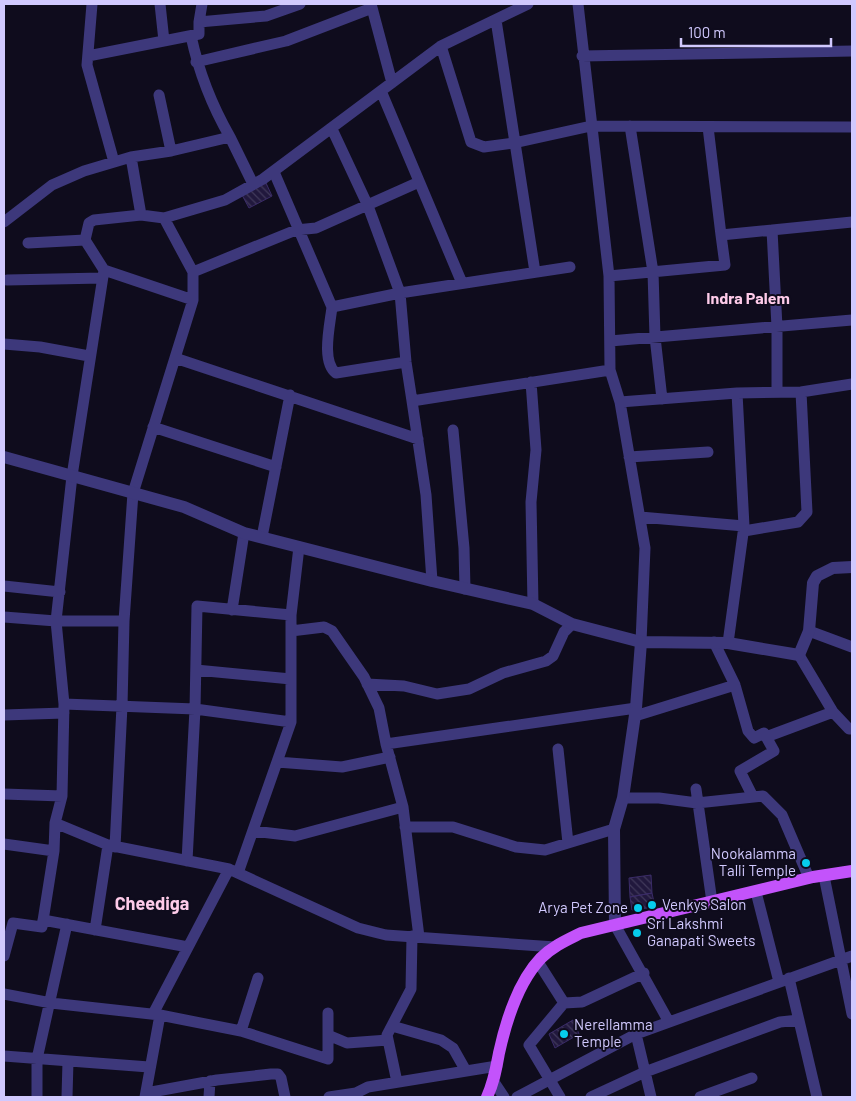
<svg xmlns="http://www.w3.org/2000/svg" width="856" height="1101" viewBox="0 0 856 1101" font-family="Barlow,sans-serif">
<style>
.building{fill:url(#building-back-hatch);stroke:#3a2b68}
.lines{fill:none;stroke-linecap:round;stroke-linejoin:round}
.minor{stroke:#3d387b;stroke-width:11}
.tertiary{stroke:#3d387b;stroke-width:12}
.primary{stroke:#c353fb;stroke-width:12}
.poi-dot{fill:#06cced;stroke:#0f0c1d;stroke-width:2}
.labels{text-anchor:middle;stroke-width:4;stroke-linejoin:round;paint-order:stroke}
.poi-label{font-size:15px;fill:#d1c9fe;stroke:#0f0c1d;text-anchor:start}
.neighbourhood-label{font-size:16px;font-weight:bold;fill:#fecbe9;stroke:#0f0c1d}
.quarter-label{font-size:18px;font-weight:bold;fill:#fecbe9;stroke:#0f0c1d}
</style>
<defs>
<pattern id="building-back-hatch" width="6" height="6" patternUnits="userSpaceOnUse" patternTransform="scale(1.25)"><rect width="6" height="6" fill="#21183d"/><path d="M-1 5l2 2M0 0l6 6M5-1l2 2" fill="none" stroke="#40385a"/></pattern>
</defs>
<rect width="100%" height="100%" fill="#0f0c1d"/>
<path class="building" d="M 266,183 L 272,196 L 249,208 L 242,195 Z
M 651,875 L 652,893 L 630,897 L 629,878 Z
M 652,893 L 655,907 L 632,910 L 630,897 Z
M 573,1020 L 579,1034 L 555,1048 L 549,1034 Z"/>
<g class="lines">
<path class="minor" d="M 92,4 L 87,65 L 114,162
M 160,4 L 164,41
M 371,4 L 392,83
M 528,4 L 441,46 L 471,142 L 484,147 L 514,143 L 591,126 L 852,127
M 578,4 L 609,276 L 610,370 L 620,402 L 645,548 L 641,642
M 496,20 L 535,272
M 199,22 L 202,4
M 191,36 C 199,73 211,104 230,137
M 88,56 L 199,34 L 199,22 L 266,16 L 300,4
M 582,56 L 852,51
M 196,62 L 286,41 L 372,8
M 381,91 L 462,283
M 159,95 L 171,151
M 630,126 L 653,272 L 655,337 L 662,399
M 708,127 L 721,235
M 131,157 L 141,215 L 164,218 L 225,200 L 263,179 L 441,46
M 274,172 L 332,307 L 400,293 L 368,206 L 332,129
M 164,218 L 193,272 L 296,230 L 316,228 L 419,182
M 4,222 L 52,185 L 84,171 L 131,157 L 171,151 L 230,137 L 253,184
M 772,230 L 777,327 L 777,392
M 28,243 L 85,240
M 104,270 L 85,240 L 89,223 L 94,220 L 141,215
M 609,276 L 725,265 L 721,235 L 852,222
M 7,280 L 102,278
M 332,307 C 330,325 321,362 336,373 L 406,362
M 610,341 L 852,320
M 4,344 L 40,347 L 89,356
M 175,358 L 418,439
M 531,382 L 536,450 L 531,502 L 533,604
M 412,401 L 406,362 L 400,293 L 570,267
M 620,402 L 737,393 L 801,392 L 852,384
M 153,427 L 276,467
M 453,430 L 464,548 L 465,589
M 629,457 L 708,452
M 640,517 L 744,526
M 744,531 L 798,522 L 807,512 L 801,392
M 262,537 L 290,395
M 432,581 L 426,495 L 412,401 L 610,370
M 4,586 L 60,592
M 232,610 L 244,533
M 291,615 L 197,606 L 195,709 L 291,722 L 291,615 L 299,547
M 4,617 L 56,621 L 124,621
M 291,631 L 324,627 L 332,631 L 364,677 L 379,708 L 386,744
M 809,631 L 852,647
M 714,642 L 735,685 L 748,731 L 754,738 L 764,733 L 774,751 L 740,771 L 753,797
M 728,643 L 744,526 L 737,393
M 799,655 L 833,712 L 849,729 L 852,729
M 196,670 L 291,679
M 367,684 L 404,686 L 437,694 L 469,689 L 503,673 L 546,661 L 553,656 L 564,632 L 572,624
M 64,704 L 195,709 L 187,861
M 4,715 L 64,713
M 635,716 L 735,685
M 766,737 L 833,712
M 558,749 L 568,843
M 277,762 L 342,767 L 390,757
M 696,789 L 712,902
M 4,794 L 62,796
M 623,798 L 659,798 L 697,803 L 763,796 L 782,815 L 809,878
M 55,823 L 108,845 L 229,869 L 153,1014
M 405,827 L 453,827 L 516,847 L 545,850 L 614,829
M 253,831 L 295,836 L 403,807
M 4,844 L 54,851
M 115,847 L 122,706 L 124,621 L 133,493 L 193,300 L 193,272
M 229,869 L 358,928 L 386,935 L 555,947
M 238,873 L 291,722
M 824,876 L 852,1014
M 756,892 L 779,982
M 43,920 L 188,947
M 615,925 L 669,1022
M 95,930 L 108,845
M 419,937 L 403,807 L 386,744 L 636,708
M 4,956 L 13,923 L 42,927 L 54,851 L 55,823 L 62,796 L 64,704 L 56,621 L 72,476 L 104,270 L 193,300
M 538,962 L 564,1003 L 582,1002 L 644,973
M 789,978 L 817,1097
M 4,994 L 51,1003 L 160,1015 L 145,1097
M 160,1015 L 241,1031 L 328,1059 L 328,1013
M 392,1026 L 441,1040 L 453,1048 L 466,1071
M 241,1031 L 258,978
M 328,1035 L 347,1043 L 388,1040
M 4,1056 L 149,1067
M 397,1082 L 387,1035 L 411,989 L 412,936
M 494,1082 L 504,1097
M 146,1093 L 217,1080 L 271,1074 L 278,1074 L 281,1078 L 285,1097
M 37,1097 L 37,1059 L 67,924
M 67,1097 L 68,1061
M 209,1097 L 210,1081
M 329,1097 L 356,1093 L 368,1087 L 497,1066
M 517,1097 L 636,1034
M 560,1097 L 529,1045 L 564,1003
M 591,1097 L 645,1072 L 780,1022 L 799,1020
M 651,1097 L 636,1034 L 852,956
M 700,1097 L 752,1078"/>
<path class="tertiary" d="M 4,457 L 184,507 L 244,533 L 432,581 L 533,604 L 572,624 L 641,642
M 615,925 L 614,829 L 623,798 L 636,708 L 641,642 L 728,643 L 799,655 L 809,631 L 813,583 L 817,576 L 833,568 L 852,567"/>
<path class="primary" d="M 487,1097 C 494,1082 496,1069 499,1053 C 506,1021 519,981 541,958 C 553,946 567,940 581,933 L 813,877 L 852,871"/>
</g>
<g class="poi-dot">
<circle cx="806" cy="863" r="5"/>
<circle cx="652" cy="905" r="5"/>
<circle cx="638" cy="908" r="5"/>
<circle cx="637" cy="933" r="5"/>
<circle cx="564" cy="1034" r="5"/>
</g>
<g class="labels">
<g class="poi-label">
<text x="796" y="859" text-anchor="end">Nookalamma<tspan x="796" dy="17">Talli Temple</tspan></text>
<text x="662" y="910">Venkys Salon</text>
<text x="628" y="913" text-anchor="end">Arya Pet Zone</text>
<text x="647" y="929">Sri Lakshmi<tspan x="647" dy="17">Ganapati Sweets</tspan></text>
<text x="574" y="1030">Nerellamma<tspan x="574" dy="17">Temple</tspan></text>
</g>
<g class="neighbourhood-label">
<text x="748" y="304">Indra Palem</text>
</g>
<g class="quarter-label">
<text x="152" y="910">Cheediga</text>
</g>
</g>
<rect width="856" height="1101" fill="none" stroke="#d1c9fe" stroke-width="10"/>
<path d="M681 38v8h150v-8" fill="none" stroke="#d1c9fe" stroke-width="2.5"/>
<text x="688" y="38" font-size="15" fill="#d1c9fe" stroke="#0f0c1d" stroke-width="4" paint-order="stroke">100 m</text>
</svg>
